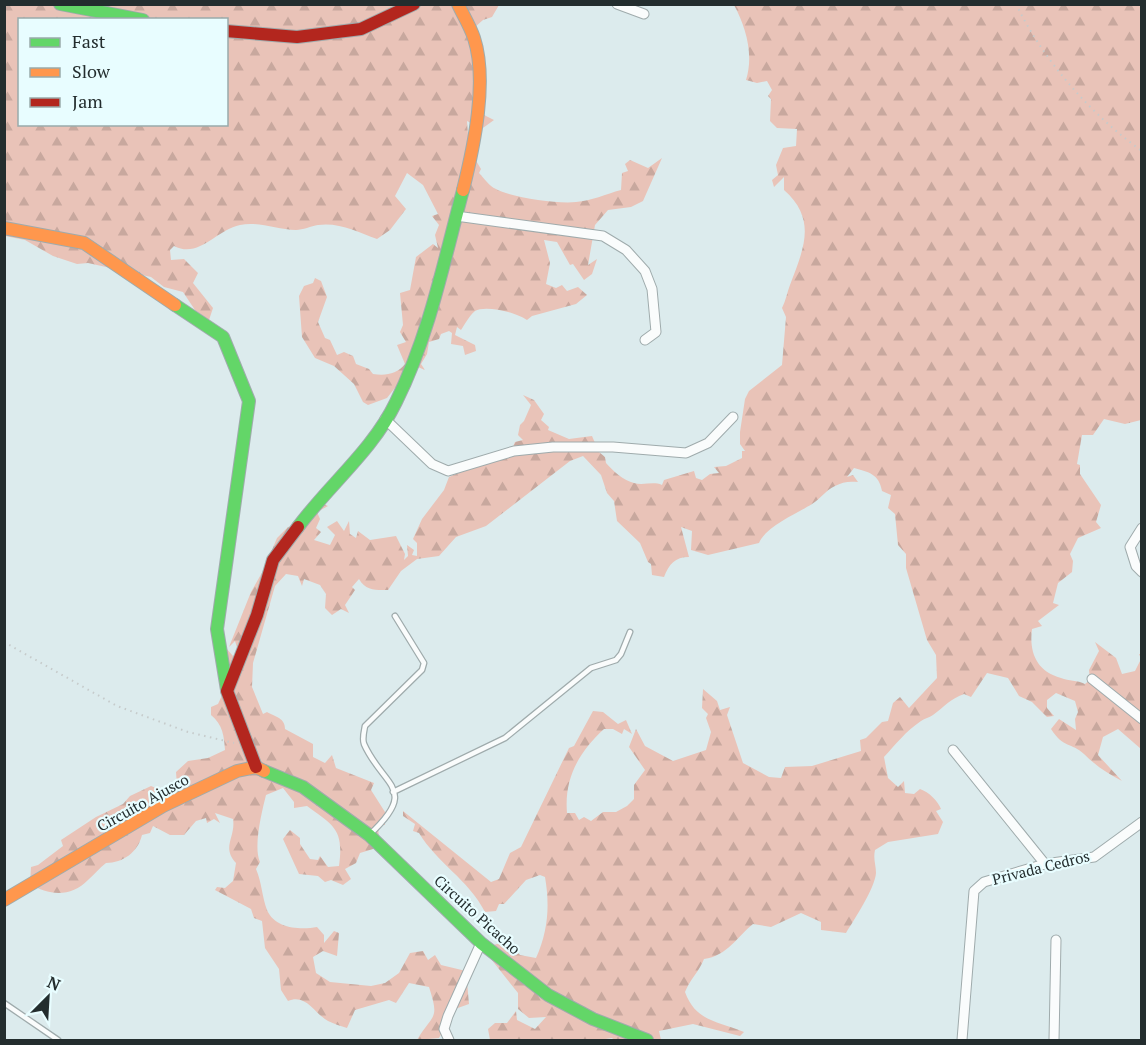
<svg xmlns="http://www.w3.org/2000/svg" width="1146" height="1045" viewBox="0 0 1146 1045" font-family="'PT Serif',serif">
<style>
.forest{fill:url(#forest-firs);fill-rule:evenodd}
.lines{fill:none;stroke-linecap:round;stroke-linejoin:round}
.lane-casing{stroke:#9fabac;stroke-width:7}
.street-casing{stroke:#9fabac;stroke-width:11}
.fast-casing{stroke:#9fabac;stroke-width:14}
.slow-casing{stroke:#9fabac;stroke-width:14}
.jam-casing{stroke:#9fabac;stroke-width:14}
.path{stroke:#c6cbcb;stroke-width:2;stroke-dasharray:1.5 4.5;stroke-linecap:butt}
.lane{stroke:#fafcfc;stroke-width:4.5}
.street{stroke:#fafcfc;stroke-width:9}
.fast{stroke:#63d668;stroke-width:12}
.slow{stroke:#ff974d;stroke-width:12}
.jam{stroke:#b3261e;stroke-width:12}
.labels{text-anchor:middle;stroke-width:4.5;stroke-linejoin:round;paint-order:stroke}
.street-label{font-size:15px;fill:#232d2e;stroke:#e8fdff}
</style>
<defs>
<pattern id="forest-firs" width="22" height="20" patternUnits="userSpaceOnUse" patternTransform="scale(1.5)"><rect width="22" height="20" fill="#e9c3b8"/><path d="M5 1l3.5 6h-7zM16 11l3.5 6h-7z" fill="#c8a89e"/></pattern>
</defs>
<rect width="100%" height="100%" fill="#dcebed"/>
<path class="forest" d="M 4,5 L 499,5 L 492,17 L 483,20 L 475,27 L 480,113 L 494,120 L 476,133 L 473,124 L 467,121 L 469,149 L 481,169 L 479,173 C 484,178 489,186 496,189 C 512,198 558,204 576,202 C 591,201 606,194 621,190 L 622,173 L 628,171 L 625,164 L 630,160 L 648,168 L 662,158 L 643,201 L 631,207 L 608,210 L 595,225 L 588,265 L 597,259 L 592,274 L 584,280 L 573,264 L 570,265 L 557,242 L 544,240 L 550,263 L 546,284 L 556,288 L 562,285 L 567,291 L 578,287 L 587,295 L 576,304 L 532,316 L 527,320 C 516,312 485,305 475,311 C 469,316 465,324 461,330 L 457,327 L 455,335 L 475,345 L 476,351 L 465,355 L 463,346 L 451,344 L 452,333 L 449,331 L 441,334 L 439,339 L 429,342 L 427,354 L 421,364 L 425,370 L 413,365 L 387,398 L 368,405 L 363,402 L 354,384 L 334,366 L 315,358 L 302,337 L 299,296 L 304,286 L 313,283 L 315,278 L 321,281 L 327,297 L 318,322 L 325,338 L 330,340 L 337,355 L 344,352 L 353,356 L 356,364 L 369,369 L 373,374 C 386,376 397,374 405,364 L 397,345 L 406,342 L 400,332 L 403,325 L 400,293 L 410,290 L 416,257 L 433,244 L 438,248 L 435,235 L 439,225 L 432,216 L 438,214 L 423,185 L 407,173 L 395,196 L 406,209 L 390,230 L 377,239 C 358,232 339,222 318,225 C 311,226 303,230 296,230 C 277,230 259,221 240,225 C 216,230 199,259 174,246 L 170,250 L 171,260 L 184,259 L 198,273 L 193,283 L 213,308 L 209,320 L 195,310 L 183,292 L 164,287 L 151,277 L 88,263 L 77,264 L 53,256 L 25,240 L 5,236 ZM 20,20 L 226,20 L 226,124 L 20,124 Z
M 734,5 L 1141,5 L 1141,420 L 1125,424 L 1104,419 L 1093,435 L 1082,435 L 1077,464 L 1080,465 L 1080,474 L 1101,505 L 1096,522 L 1101,528 L 1078,538 L 1070,554 L 1073,561 L 1072,572 L 1058,583 L 1053,603 L 1059,605 L 1038,621 L 1042,626 L 1032,629 C 1029,652 1036,671 1061,678 C 1069,681 1077,680 1085,684 L 1090,680 L 1089,670 L 1099,651 L 1095,642 L 1116,658 L 1122,674 L 1135,671 L 1141,659 L 1139,654 L 1141,654 L 1141,749 L 1118,729 L 1103,737 L 1098,755 L 1122,781 C 1108,774 1095,765 1084,754 C 1071,742 1064,749 1051,729 L 1059,719 L 1076,730 L 1075,719 L 1078,712 L 1075,701 L 1056,693 L 1047,700 L 1047,708 L 1054,716 L 1047,717 L 1032,702 L 1019,696 L 1008,678 L 987,673 L 971,697 L 964,694 C 950,699 945,706 933,715 C 929,718 925,718 921,721 C 906,731 896,744 884,757 L 888,778 L 898,787 L 904,781 L 905,793 L 914,794 L 920,789 C 929,792 938,801 941,809 L 936,811 L 943,822 L 938,834 L 888,842 L 875,850 C 873,859 876,865 876,873 C 875,888 854,920 846,933 L 821,930 L 821,922 L 801,913 L 771,927 L 753,924 C 737,937 727,956 704,959 C 699,972 690,979 685,992 C 696,1022 718,1021 744,1032 L 740,1036 L 693,1024 L 659,1031 L 661,1040 L 614,1040 L 612,1038 L 599,1040 L 490,1040 L 488,1029 L 495,1023 L 507,1023 L 516,1011 L 517,1020 L 535,1029 L 546,1017 L 529,1018 L 518,1009 L 518,993 L 491,959 L 494,945 C 503,941 514,948 520,955 L 536,958 C 548,931 550,906 545,877 L 540,875 L 526,880 L 504,904 L 499,904 L 496,911 L 485,912 C 468,879 437,863 419,833 L 413,831 L 415,824 L 403,816 L 403,811 L 491,882 L 499,879 L 510,853 L 521,847 L 569,748 L 574,746 L 593,711 L 603,712 L 618,724 L 626,720 L 632,734 L 624,729 L 622,734 L 613,729 L 604,729 C 579,752 564,778 567,813 L 575,813 L 579,820 L 584,817 L 591,821 L 603,812 L 616,812 L 627,806 L 634,799 L 634,785 L 645,770 L 629,747 L 636,729 L 645,746 L 673,761 L 706,750 L 711,732 L 706,718 L 708,714 L 702,708 L 703,689 L 717,701 L 720,710 L 730,707 L 727,715 L 743,763 L 769,777 L 781,778 L 785,767 L 812,766 L 861,751 L 860,740 L 866,738 L 882,722 L 888,721 L 893,703 L 900,697 L 909,708 L 937,678 L 936,655 L 927,640 L 906,568 L 906,554 L 898,545 L 895,514 L 888,508 L 891,495 L 882,491 C 879,474 869,472 854,468 L 847,477 L 853,475 L 858,482 C 849,481 842,482 835,486 C 826,490 820,499 812,504 C 798,513 766,526 759,543 L 708,555 L 691,550 L 692,531 L 681,527 L 689,557 C 675,557 669,564 664,577 L 652,575 L 651,564 L 648,562 L 640,543 L 617,521 L 614,501 L 607,493 L 601,475 L 583,456 L 570,461 L 486,526 L 456,537 L 439,556 L 417,559 L 401,571 L 388,590 C 375,590 366,591 359,579 L 352,587 L 355,590 L 345,605 L 349,613 L 341,609 L 332,615 L 325,608 L 326,594 L 320,585 L 304,579 L 302,586 L 298,576 L 286,574 L 275,586 L 253,663 L 252,687 L 263,714 L 267,712 C 276,717 285,718 285,729 L 313,744 L 313,757 L 325,763 L 332,755 L 336,768 L 374,783 L 371,790 L 385,812 L 385,825 L 378,824 L 379,841 L 373,849 L 360,853 L 356,863 L 345,869 L 351,879 L 343,885 L 331,880 L 325,882 L 318,876 L 299,874 L 283,839 L 290,830 L 300,838 L 300,844 L 310,859 L 318,860 L 320,856 L 328,867 L 339,866 C 344,829 334,826 307,806 L 294,808 L 294,802 L 283,788 L 266,795 C 262,811 253,847 260,862 L 256,869 C 262,883 262,897 267,910 C 275,929 301,930 317,927 L 324,935 L 324,943 L 334,931 L 339,933 L 337,956 L 323,951 L 313,957 L 316,973 L 330,982 L 371,986 L 385,983 L 399,973 L 410,953 L 423,951 L 428,960 L 435,955 L 441,965 L 466,971 L 469,1004 L 455,1009 L 439,1038 L 417,1040 C 433,1013 440,1021 429,987 L 409,983 L 396,1003 L 389,1000 L 355,1010 L 347,1028 C 341,1026 334,1024 328,1021 C 315,1014 306,993 288,1001 L 281,990 L 279,969 L 265,948 L 262,921 L 254,918 L 251,909 L 215,890 L 217,887 L 225,888 L 233,881 L 236,863 C 221,847 236,837 233,819 L 215,813 L 220,823 L 214,819 L 207,823 L 206,818 L 196,821 L 184,835 L 170,835 L 153,826 L 150,833 L 142,835 C 138,852 123,863 106,863 C 99,868 95,874 88,880 C 72,897 49,896 30,884 L 31,867 L 38,865 L 63,846 L 61,840 L 96,817 L 123,804 L 130,796 L 151,786 L 161,790 L 168,800 L 178,800 L 176,772 L 188,761 L 208,758 L 225,750 C 224,736 223,725 211,715 L 211,707 L 218,704 L 224,691 L 226,648 L 233,656 L 239,654 L 235,641 L 229,647 L 251,592 L 264,569 L 277,538 L 288,527 L 304,523 L 317,501 L 328,506 L 317,512 L 320,519 L 316,528 L 321,532 L 314,540 L 330,545 L 335,535 L 327,527 L 337,521 L 344,531 L 349,521 L 350,534 L 356,538 L 358,531 L 370,540 L 396,536 L 405,554 L 404,560 L 408,556 L 407,545 L 414,550 L 412,555 L 417,556 L 417,543 L 413,539 L 422,519 L 444,490 L 449,477 L 512,449 L 515,442 L 523,440 L 518,435 L 520,425 L 524,421 L 531,405 L 523,395 L 534,400 L 544,414 L 541,420 L 549,427 L 548,430 L 569,439 L 592,436 L 599,452 L 605,457 L 606,463 C 612,470 624,481 634,483 C 643,486 653,481 662,485 L 664,480 L 694,471 L 696,478 L 702,480 L 710,474 L 719,473 L 714,467 L 726,466 L 742,458 L 742,451 L 745,451 L 740,444 L 740,432 L 745,399 L 749,391 L 782,365 L 786,317 L 782,308 C 786,300 787,293 790,285 C 803,250 818,220 784,190 L 784,177 L 774,187 L 772,180 L 778,175 L 776,165 L 783,148 L 796,146 L 797,129 L 777,128 L 770,121 L 771,99 L 768,96 L 772,90 L 767,81 L 757,83 L 746,80 C 754,55 746,27 734,5 Z"/>
<g class="lines">
<g class="lane-casing">
<path id="lane" d="M 393,792 L 505,738 L 591,668 L 616,660 L 621,654 L 630,632
M 369,835 C 420,788 383,787 364,744 C 362,739 364,731 365,726 L 422,670 L 424,663 L 395,616
M 4,1003 L 58,1040"/>
</g>
<g class="street-casing">
<path id="street" d="M 617,4 L 644,14
M 456,216 L 603,236 L 626,250 L 645,271 L 652,289 L 656,332 L 645,340
M 385,419 L 432,464 L 448,471 L 514,451 L 553,447 L 613,447 L 686,453 L 708,443 L 733,417
M 1142,528 L 1130,547 L 1136,566 L 1142,572
M 1092,679 L 1142,719
M 953,750 L 1045,864
M 449,1040 L 444,1029 L 448,1016 L 481,943
M 962,1040 L 974,891 L 984,882 L 1045,864 L 1094,857 L 1142,822
M 1054,1040 L 1056,940"/>
</g>
<g class="fast-casing">
<path id="fast" d="M 60,4 L 143,20
M 175,305 L 223,337 L 249,401 L 217,629 L 227,690
M 298,527 C 329,485 373,450 396,402 C 429,336 444,261 463,190
M 264,771 L 303,787 L 369,835 L 481,943 L 548,995 L 593,1019 L 647,1040"/>
</g>
<g class="slow-casing">
<path id="slow" d="M 458,4 C 463,15 470,26 474,38 C 488,81 474,146 463,190
M 4,228 L 84,243 L 175,305
M 4,900 L 163,806 L 237,771 L 256,767 L 264,771"/>
</g>
<g class="jam-casing">
<path id="jam" d="M 226,31 L 297,37 L 361,29 L 414,4
M 256,767 L 227,691 L 257,615 L 273,560 L 298,527"/>
</g>
<path class="path" d="M 1016,4 C 1043,60 1091,115 1142,151
M 4,642 L 117,706 L 188,732 L 234,743"/>
<use href="#lane" class="lane"/>
<use href="#street" class="street"/>
<use href="#fast" class="fast"/>
<use href="#slow" class="slow"/>
<use href="#jam" class="jam"/>
</g>
<g class="labels">
<g class="street-label">
<text transform="translate(143 803) rotate(-29)" y="5">Circuito Ajusco</text>
<text transform="translate(1041 868) rotate(-14)" y="5">Privada Cedros</text>
<text transform="translate(477 915) rotate(42)" y="5">Circuito Picacho</text>
</g>
</g>
<rect width="1146" height="1045" fill="none" stroke="#232d2e" stroke-width="12"/>
<rect x="18" y="18" width="210" height="108" fill="#e8fdff" stroke="#99aaab" stroke-width="1.5"/>
<rect x="30" y="38" width="30" height="9" fill="#63d668" stroke="#99aaab" stroke-width="1.5"/>
<text x="72" y="48" font-size="18" fill="#232d2e">Fast</text>
<rect x="30" y="68" width="30" height="9" fill="#ff974d" stroke="#99aaab" stroke-width="1.5"/>
<text x="72" y="78" font-size="18" fill="#232d2e">Slow</text>
<rect x="30" y="98" width="30" height="9" fill="#b3261e" stroke="#99aaab" stroke-width="1.5"/>
<text x="72" y="108" font-size="18" fill="#232d2e">Jam</text>
<g transform="translate(48 997) rotate(24)" stroke="#e8fdff" stroke-width="4.5" paint-order="stroke">
<path d="M0-4.5L10 22L0 15L-10 22Z" fill="#232d2e"/>
<text y="-9" font-size="16" font-weight="bold" text-anchor="middle" fill="#232d2e">N</text>
</g>
</svg>
